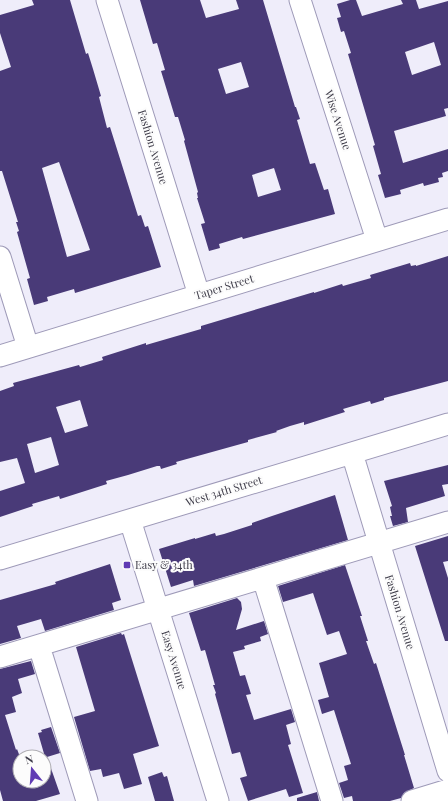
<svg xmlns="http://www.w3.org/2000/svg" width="448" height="801" viewBox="0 0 448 801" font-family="'Playfair Display',serif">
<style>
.building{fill:#493a78;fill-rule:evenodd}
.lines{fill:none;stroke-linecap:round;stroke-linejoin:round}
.minor-casing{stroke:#9e9ab8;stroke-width:23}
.minor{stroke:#fff;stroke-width:21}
.poi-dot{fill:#613cb4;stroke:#fcfcfc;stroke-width:1.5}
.labels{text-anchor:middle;stroke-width:4;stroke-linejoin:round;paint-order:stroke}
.street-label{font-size:11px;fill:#3d3b48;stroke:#fcfcfc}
.poi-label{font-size:11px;fill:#3d3b48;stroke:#fcfcfc;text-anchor:start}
</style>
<rect width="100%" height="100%" fill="#efedfa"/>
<path class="building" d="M 32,0 L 70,0 L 86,54 L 88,53 L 93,69 L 101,96 L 99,97 L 107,128 L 110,127 L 138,216 L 141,215 L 145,227 L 148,226 L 161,267 L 75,293 L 74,289 L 47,297 L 48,301 L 34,305 L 27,279 L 30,278 L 17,232 L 19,231 L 16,222 L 18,222 L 2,171 L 0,171 L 0,71 L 11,67 L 0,33 L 0,15 L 34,5 ZM 59,162 L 90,250 L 67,257 L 42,168 Z
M 140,0 L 200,0 L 206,18 L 239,9 L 236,0 L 263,0 L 295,107 L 296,107 L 300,119 L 297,120 L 310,164 L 315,163 L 324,190 L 328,189 L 335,214 L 243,239 L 242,237 L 219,244 L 220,248 L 209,251 L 201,224 L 205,223 L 197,198 L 198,198 L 197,193 L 198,192 L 184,141 L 185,140 L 178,117 L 175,117 L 161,71 L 165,70 L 157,43 L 153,44 ZM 241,62 L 249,87 L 226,94 L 218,69 ZM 274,168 L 281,190 L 258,197 L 252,175 Z
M 350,0 L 356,0 L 362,16 L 403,4 L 401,0 L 416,0 L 419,9 L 448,1 L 448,108 L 444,109 L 446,116 L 394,131 L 403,163 L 448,149 L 448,171 L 442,173 L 443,177 L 438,178 L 439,182 L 424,186 L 423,183 L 400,190 L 401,194 L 385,198 L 378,175 L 381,174 L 373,146 L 375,145 L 348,54 L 351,53 L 344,31 L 341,32 L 337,18 L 341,17 L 337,4 ZM 434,42 L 441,65 L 412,75 L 405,52 Z
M 448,256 L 448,381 L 384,398 L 384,400 L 371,404 L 370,401 L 343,409 L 345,412 L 304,425 L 304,422 L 290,426 L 276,431 L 277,432 L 248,440 L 248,442 L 176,462 L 177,464 L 161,469 L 160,466 L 157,466 L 128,475 L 106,481 L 107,484 L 60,499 L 59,496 L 32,504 L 33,506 L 0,517 L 0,491 L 25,483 L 17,458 L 0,462 L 0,391 L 14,386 L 13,383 L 79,365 L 80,367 L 103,360 L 102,357 L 146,343 L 146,345 L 201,329 L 201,326 L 314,292 L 314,293 L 342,284 L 343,286 L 371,278 L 370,275 L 410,263 L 411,266 L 416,265 L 416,266 ZM 80,400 L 88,426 L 65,433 L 56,407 ZM 51,437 L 59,465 L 35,473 L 27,444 Z
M 448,465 L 448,484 L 442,485 L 445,496 L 406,508 L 408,522 L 393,526 L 390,516 L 392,516 L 390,507 L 392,506 L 384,481 Z
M 335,495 L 348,540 L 194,586 L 193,580 L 171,587 L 159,549 L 195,538 L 195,539 L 215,533 L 216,536 L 224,534 L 252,525 L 252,523 L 272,516 Z
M 448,536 L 448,561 L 443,562 L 448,578 L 448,641 L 445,641 L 415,546 Z
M 110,564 L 121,600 L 112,603 L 114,610 L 45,631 L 41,619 L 17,626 L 21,638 L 0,644 L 0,600 L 56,584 L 55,582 Z
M 345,565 L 362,616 L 360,616 L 368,641 L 366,641 L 374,664 L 376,663 L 405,755 L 404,755 L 414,788 L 404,793 L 401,798 L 390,801 L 353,801 L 352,796 L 344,798 L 339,783 L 348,780 L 344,766 L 351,764 L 334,710 L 322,714 L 318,700 L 329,697 L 319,663 L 347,654 L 339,631 L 327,635 L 313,593 L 283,602 L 278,586 Z
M 237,598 L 241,602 L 242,609 L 236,630 L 264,621 L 268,634 L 260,637 L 261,641 L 244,646 L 245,649 L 233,652 L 240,676 L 245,675 L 251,694 L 246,695 L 254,720 L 291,709 L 295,722 L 286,725 L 291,744 L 288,745 L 303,793 L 289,797 L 286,789 L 248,801 L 240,778 L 247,776 L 240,752 L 232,754 L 215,694 L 216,693 L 213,685 L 215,685 L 205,650 L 201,651 L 189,613 Z
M 121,633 L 122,635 L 124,634 L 159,746 L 133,754 L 142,784 L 124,789 L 119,773 L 103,777 L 101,769 L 90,771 L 74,717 L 95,711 L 76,647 Z
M 31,661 L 35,674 L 18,679 L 22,693 L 12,697 L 16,712 L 5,715 L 16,750 L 17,749 L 20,757 L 20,781 L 44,781 L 44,757 L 45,757 L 38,733 L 42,732 L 41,730 L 51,727 L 60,753 L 47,757 L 60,794 L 36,801 L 3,801 L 0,790 L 0,669 Z
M 162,772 L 164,777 L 167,776 L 174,801 L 155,801 L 148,777 Z
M 317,792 L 319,801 L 297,801 L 297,798 Z"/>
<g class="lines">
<g class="minor-casing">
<path id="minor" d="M 107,0 L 199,295
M 300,0 L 377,240
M 0,257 L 28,347
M 0,356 L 448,219
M 352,453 L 448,771
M 130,520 L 218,801
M 0,559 L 448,424
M 263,578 L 332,801
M 39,646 L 87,801
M 0,657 L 448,522
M 412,801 L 448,790"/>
</g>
<use href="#minor" class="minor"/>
</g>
<rect class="poi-dot" x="123" y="561" width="8" height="8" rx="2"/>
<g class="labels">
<g class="street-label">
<text transform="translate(338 120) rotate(72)" y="4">Wise Avenue</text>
<text transform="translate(153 147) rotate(73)" y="4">Fashion Avenue</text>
<text transform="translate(224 287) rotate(-17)" y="4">Taper Street</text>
<text transform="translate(224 491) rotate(-17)" y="4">West 34th Street</text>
<text transform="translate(400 612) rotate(73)" y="4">Fashion Avenue</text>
<text transform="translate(174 660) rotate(73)" y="4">Easy Avenue</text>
</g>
<g class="poi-label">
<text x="135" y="569">Easy &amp; 34th</text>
</g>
</g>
<g transform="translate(32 769) rotate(343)"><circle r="19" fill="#fcfcfc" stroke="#b0afb4"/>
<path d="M0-3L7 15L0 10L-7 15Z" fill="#613cb4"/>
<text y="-6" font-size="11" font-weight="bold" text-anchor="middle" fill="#3d3b48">N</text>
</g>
</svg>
